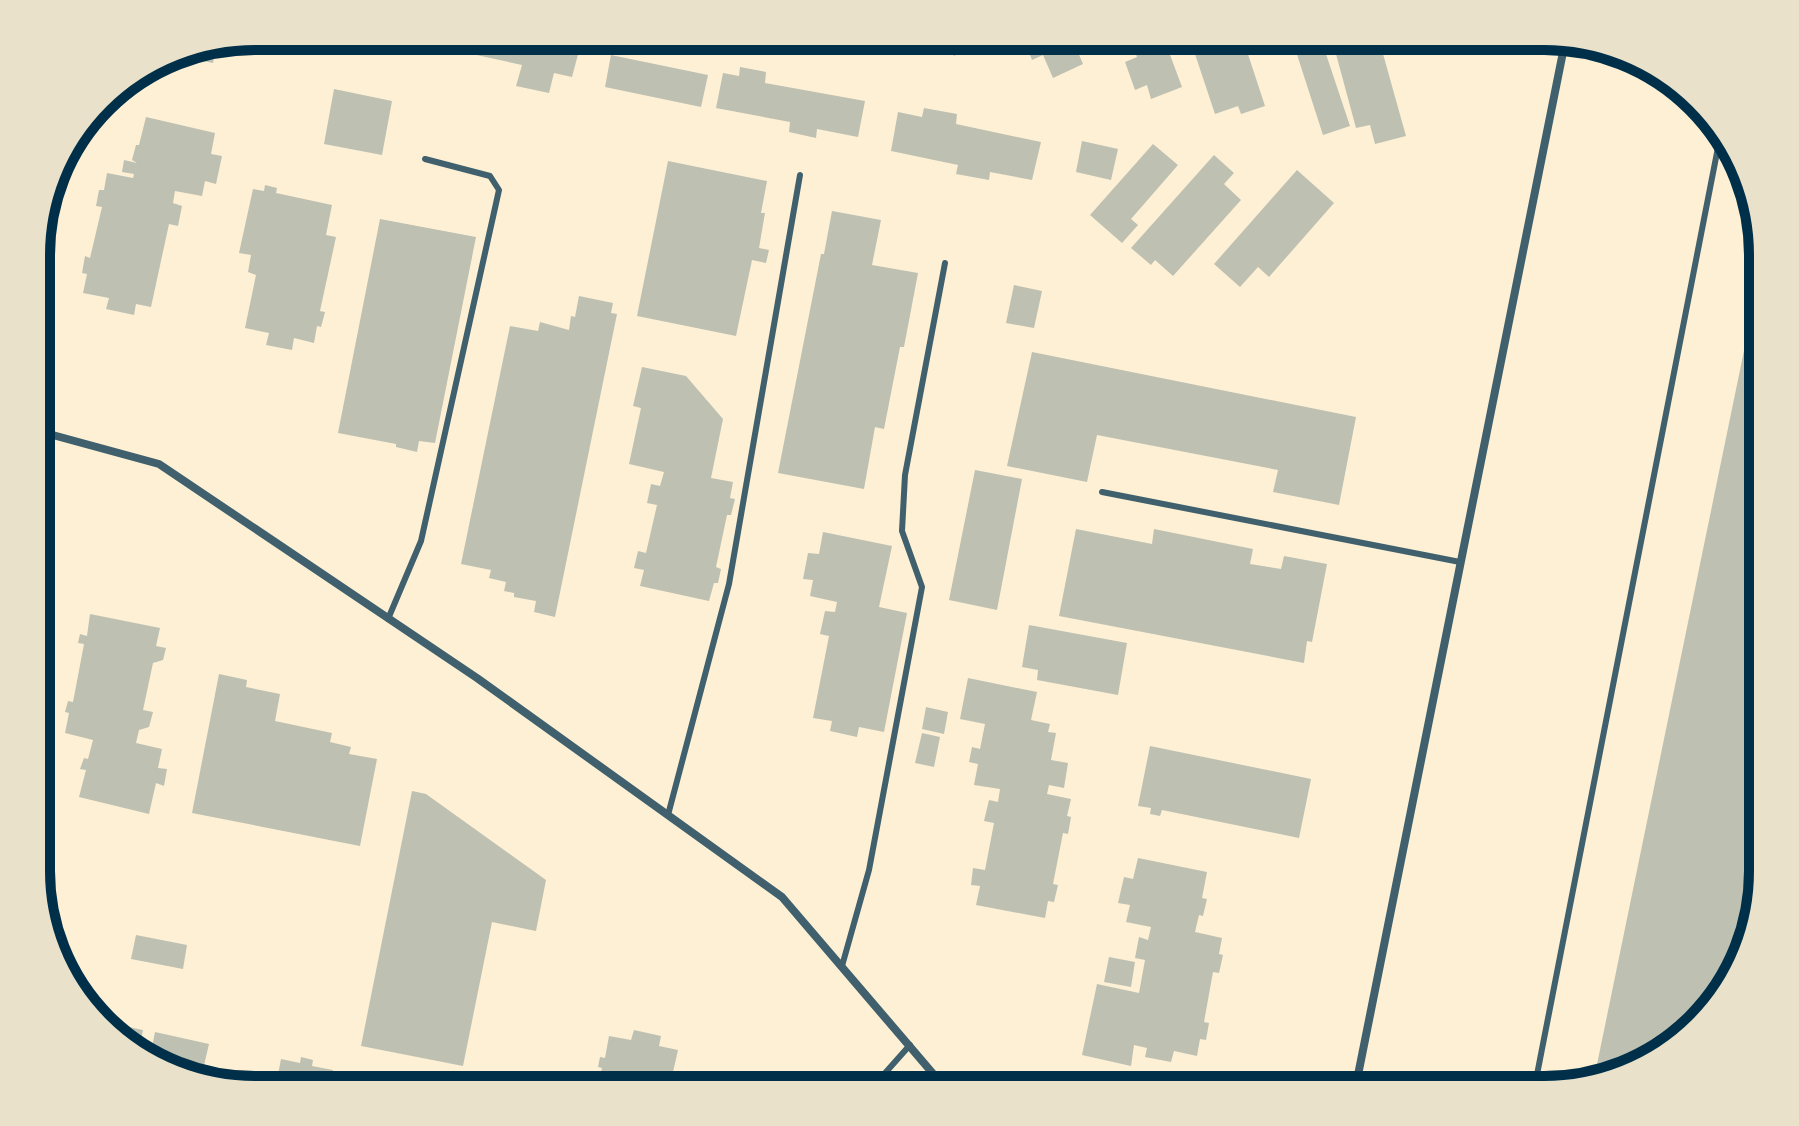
<svg xmlns="http://www.w3.org/2000/svg" width="1799" height="1126" viewBox="0 0 1799 1126" font-family="'Asap Condensed',sans-serif">
<style>
.building{fill:#bec0b2}
.lines{fill:none;stroke-linecap:round;stroke-linejoin:round}
.service{stroke:#3f606c;stroke-width:6}
.minor{stroke:#3f606c;stroke-width:8}
.rim{fill:none;stroke:#003049;stroke-width:10}
</style>
<rect width="100%" height="100%" fill="#fdf0d5"/>
<path class="building" d="M 351,36 L 421,36 L 418,50 L 380,41 L 377,50 L 350,43 Z
M 476,36 L 552,36 L 581,43 L 572,77 L 554,73 L 549,93 L 516,86 L 522,65 L 472,54 Z
M 943,36 L 972,36 L 976,44 L 954,56 Z
M 1013,36 L 1071,36 L 1083,64 L 1053,78 L 1043,55 L 1032,60 L 1029,52 L 1022,55 Z
M 1129,36 L 1163,36 L 1182,87 L 1151,99 L 1147,85 L 1135,90 L 1125,62 L 1137,57 Z
M 1189,36 L 1242,36 L 1265,106 L 1241,114 L 1238,106 L 1215,114 Z
M 1291,36 L 1320,36 L 1350,126 L 1323,135 Z
M 1345,36 L 1378,36 L 1406,136 L 1375,144 L 1370,125 L 1356,128 L 1336,54 L 1349,50 Z
M 217,44 L 213,63 L 189,58 L 191,49 Z
M 611,55 L 708,75 L 701,107 L 605,87 Z
M 740,67 L 766,72 L 765,83 L 865,101 L 858,137 L 817,129 L 816,138 L 789,132 L 790,122 L 716,108 L 723,73 L 739,76 Z
M 334,89 L 392,101 L 382,155 L 324,144 Z
M 924,108 L 957,114 L 956,124 L 1041,142 L 1032,180 L 990,172 L 989,180 L 956,174 L 958,165 L 891,151 L 898,112 L 922,117 Z
M 146,117 L 215,133 L 211,154 L 222,156 L 216,184 L 205,181 L 202,196 L 175,191 L 173,203 L 182,206 L 178,226 L 169,224 L 151,307 L 136,304 L 134,315 L 106,309 L 109,298 L 83,293 L 87,274 L 82,273 L 85,256 L 90,258 L 102,207 L 96,206 L 99,190 L 104,190 L 107,173 L 133,178 L 134,174 L 122,172 L 124,160 L 137,163 L 132,160 L 136,145 L 139,145 Z
M 1082,141 L 1118,149 L 1111,180 L 1076,172 Z
M 1153,144 L 1178,165 L 1131,219 L 1138,225 L 1122,243 L 1090,215 Z
M 1214,155 L 1234,173 L 1224,184 L 1241,200 L 1173,276 L 1155,260 L 1151,265 L 1131,248 Z
M 668,161 L 767,181 L 761,213 L 765,213 L 759,248 L 769,250 L 766,263 L 752,260 L 736,336 L 637,316 Z
M 1297,170 L 1334,203 L 1269,277 L 1258,267 L 1240,287 L 1214,264 Z
M 265,185 L 277,188 L 276,193 L 332,205 L 326,235 L 336,237 L 320,311 L 325,312 L 321,327 L 317,326 L 314,343 L 294,338 L 292,350 L 266,345 L 269,333 L 245,328 L 256,275 L 248,272 L 251,255 L 239,253 L 253,189 L 264,191 Z
M 832,211 L 881,220 L 872,265 L 918,273 L 904,347 L 900,347 L 884,429 L 875,427 L 864,489 L 778,473 L 821,254 L 824,254 Z
M 380,219 L 476,237 L 435,443 L 419,441 L 417,452 L 396,447 L 396,444 L 338,433 Z
M 1761,268 L 1763,885 L 1726,992 L 1653,1061 L 1594,1079 Z
M 1014,285 L 1042,291 L 1034,328 L 1006,323 Z
M 579,296 L 613,303 L 611,313 L 617,314 L 555,617 L 534,612 L 536,601 L 514,597 L 514,593 L 504,591 L 506,582 L 489,578 L 491,570 L 461,564 L 510,326 L 538,331 L 540,322 L 569,330 L 571,316 L 575,317 Z
M 1032,352 L 1356,417 L 1339,505 L 1273,492 L 1278,470 L 1097,435 L 1087,482 L 1007,466 Z
M 642,367 L 686,376 L 723,419 L 711,478 L 733,482 L 730,498 L 735,499 L 731,515 L 727,515 L 716,567 L 721,569 L 718,583 L 714,583 L 709,601 L 640,586 L 644,570 L 634,568 L 638,551 L 646,553 L 657,505 L 647,503 L 651,484 L 660,486 L 664,472 L 629,464 L 641,408 L 633,406 Z
M 975,470 L 1022,479 L 997,610 L 949,600 Z
M 1076,529 L 1152,544 L 1154,529 L 1253,549 L 1250,564 L 1281,569 L 1284,556 L 1327,564 L 1312,642 L 1307,641 L 1304,663 L 1059,616 Z
M 823,532 L 892,546 L 879,607 L 907,613 L 884,732 L 859,727 L 857,737 L 830,731 L 832,721 L 813,718 L 829,636 L 820,634 L 825,611 L 835,612 L 837,602 L 810,596 L 813,580 L 803,579 L 808,553 L 819,554 Z
M 90,614 L 160,628 L 156,646 L 166,648 L 163,660 L 153,663 L 143,710 L 153,712 L 149,727 L 139,730 L 136,743 L 162,749 L 158,768 L 167,769 L 164,786 L 156,783 L 149,814 L 79,797 L 86,770 L 80,769 L 84,758 L 88,759 L 93,740 L 65,733 L 69,713 L 65,712 L 68,701 L 73,702 L 84,644 L 78,643 L 80,634 L 87,636 Z
M 1029,625 L 1127,643 L 1118,695 L 1037,680 L 1038,670 L 1022,667 Z
M 219,674 L 247,680 L 246,687 L 280,694 L 275,721 L 332,733 L 330,742 L 351,747 L 349,754 L 377,759 L 360,846 L 192,813 Z
M 968,678 L 1037,692 L 1031,720 L 1050,724 L 1048,732 L 1056,733 L 1051,760 L 1068,763 L 1064,788 L 1049,785 L 1047,794 L 1071,799 L 1067,816 L 1071,817 L 1068,834 L 1063,833 L 1053,884 L 1058,885 L 1054,902 L 1048,901 L 1045,918 L 976,905 L 980,886 L 971,885 L 973,868 L 985,870 L 994,823 L 984,821 L 989,800 L 998,802 L 1000,789 L 974,785 L 978,764 L 969,762 L 972,747 L 980,749 L 985,724 L 960,719 Z
M 926,707 L 948,712 L 944,734 L 922,729 Z
M 922,733 L 940,737 L 934,767 L 915,763 Z
M 1150,746 L 1311,779 L 1299,838 L 1162,810 L 1160,816 L 1150,814 L 1151,808 L 1138,806 Z
M 412,791 L 426,794 L 546,880 L 536,931 L 492,922 L 463,1066 L 361,1046 Z
M 1138,858 L 1207,872 L 1202,898 L 1207,899 L 1203,916 L 1199,915 L 1195,932 L 1222,938 L 1219,954 L 1223,955 L 1219,973 L 1213,972 L 1204,1022 L 1209,1023 L 1206,1040 L 1200,1039 L 1197,1056 L 1174,1051 L 1171,1062 L 1145,1057 L 1147,1048 L 1134,1045 L 1131,1066 L 1082,1055 L 1097,984 L 1139,993 L 1145,960 L 1135,958 L 1139,937 L 1148,940 L 1151,927 L 1126,922 L 1130,905 L 1118,903 L 1124,877 L 1133,879 Z
M 136,935 L 187,945 L 183,969 L 131,959 Z
M 1109,957 L 1135,962 L 1131,987 L 1104,982 Z
M 105,1022 L 143,1030 L 138,1055 L 134,1053 Z
M 634,1030 L 661,1036 L 659,1046 L 678,1050 L 669,1090 L 597,1090 L 602,1068 L 598,1067 L 600,1057 L 605,1058 L 609,1036 L 631,1040 Z
M 155,1032 L 209,1044 L 202,1074 L 150,1058 Z
M 301,1057 L 313,1060 L 312,1066 L 333,1070 L 329,1090 L 275,1090 L 281,1059 L 300,1063 Z"/>
<g class="lines">
<path class="service" d="M 1102,492 L 1460,562
M 388,619 L 421,541 L 499,190 L 490,176 L 425,159
M 668,815 L 729,584 L 800,175
M 842,966 L 869,870 L 922,587 L 902,531 L 905,475 L 945,263
M 870,1090 L 910,1045
M 1534,1090 L 1721,132"/>
<path class="minor" d="M 38,431 L 159,464 L 477,678 L 782,897 L 947,1090
M 1355,1090 L 1565,42"/>
</g>
<path d="M0 0H1799V1126H0ZM255 50H1544A205 205 0 0 1 1749 255V871A205 205 0 0 1 1544 1076H255A205 205 0 0 1 50 871V255A205 205 0 0 1 255 50Z" fill="#e9e1ca" fill-rule="evenodd"/>
<path class="rim" d="M255 50H1544A205 205 0 0 1 1749 255V871A205 205 0 0 1 1544 1076H255A205 205 0 0 1 50 871V255A205 205 0 0 1 255 50Z"/>
</svg>
